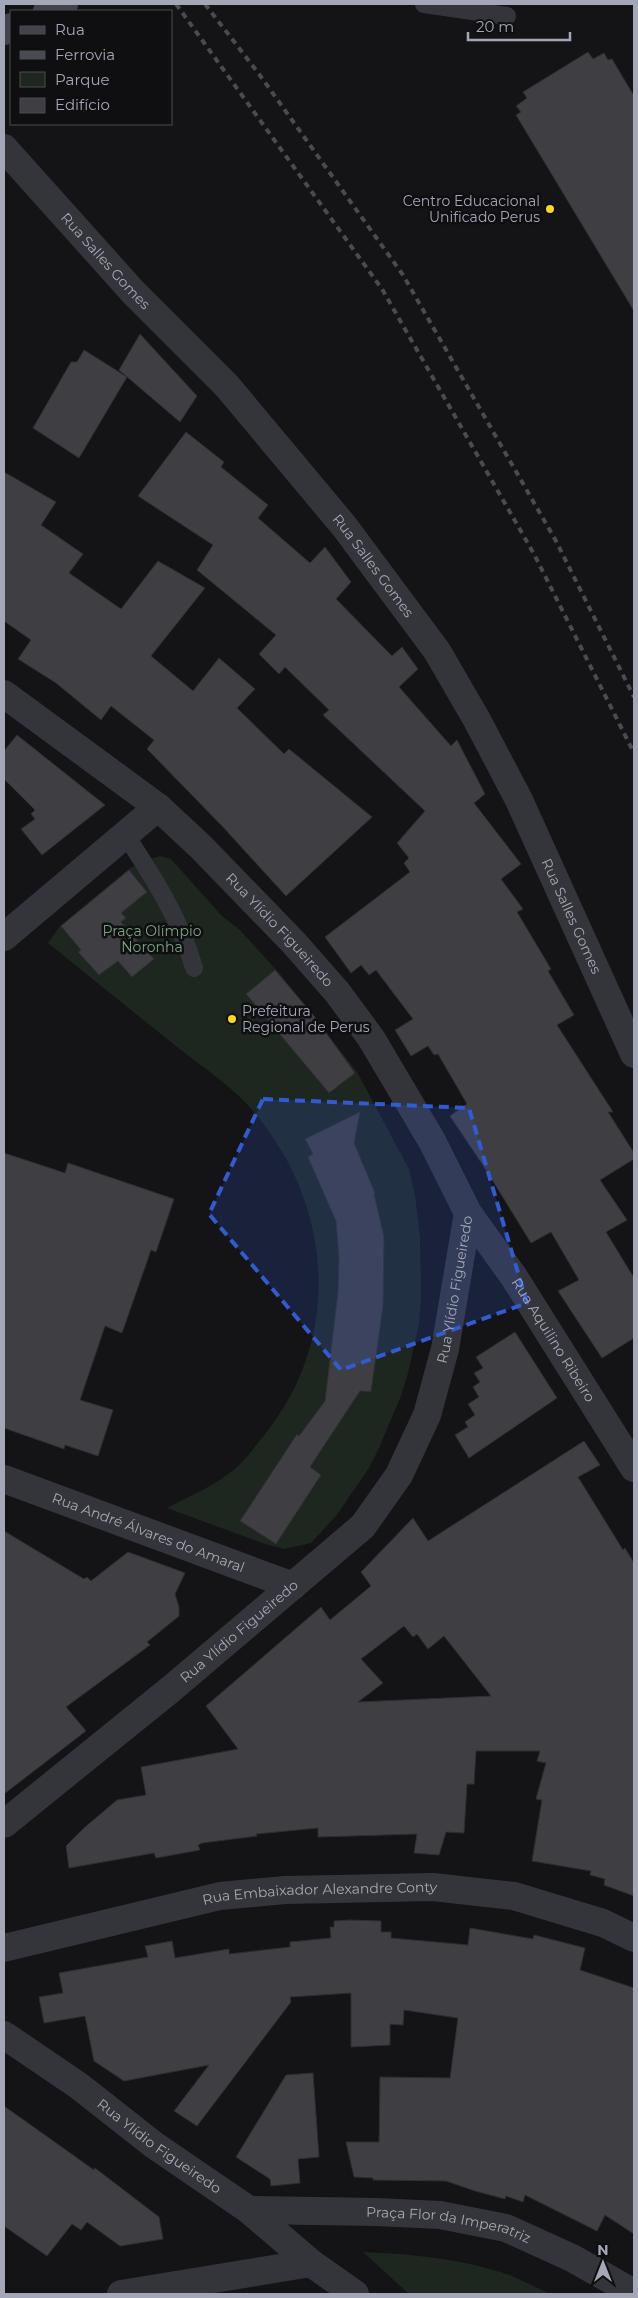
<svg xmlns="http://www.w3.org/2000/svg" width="638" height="2298" viewBox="0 0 638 2298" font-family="Montserrat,sans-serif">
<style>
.green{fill:#1e2620}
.building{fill:#3e3e43;stroke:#2e2e32;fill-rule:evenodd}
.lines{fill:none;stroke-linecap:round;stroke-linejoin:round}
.service{stroke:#34353b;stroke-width:18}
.minor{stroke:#34353b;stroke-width:28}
.secondary{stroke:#42434b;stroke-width:28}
.rail{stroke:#494a52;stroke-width:4;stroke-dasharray:6 5;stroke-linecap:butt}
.marked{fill:#315bd3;fill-opacity:0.2;stroke:#315bd3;stroke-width:4;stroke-dasharray:10 6;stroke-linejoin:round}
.poi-dot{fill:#fed523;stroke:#0f0f11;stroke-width:2}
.labels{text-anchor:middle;stroke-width:5;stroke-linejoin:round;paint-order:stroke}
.poi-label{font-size:14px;fill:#a4a7b7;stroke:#0f0f11;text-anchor:end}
.street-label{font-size:14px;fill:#a4a7b7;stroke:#0f0f11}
.park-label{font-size:14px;fill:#7aa383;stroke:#0f0f11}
</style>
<rect width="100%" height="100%" fill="#141416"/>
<path class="green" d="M 160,856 L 171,859 L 222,916 L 240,930 L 280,974 L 357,1072 L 409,1169 L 415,1195 L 420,1238 L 421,1300 L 419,1324 L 408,1373 L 401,1396 L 379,1448 L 369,1468 L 336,1516 L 311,1543 L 284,1549 L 265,1544 L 167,1508 C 190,1496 216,1485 236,1468 C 247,1458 256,1445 265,1434 C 344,1336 332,1203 253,1111 C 233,1087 205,1069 181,1050 C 136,1014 92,979 48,943 L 60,926 L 130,868 L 143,861 Z
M 363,2252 C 413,2254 465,2259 512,2276 C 525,2282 538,2288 550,2294 L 409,2294 Z"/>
<path class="building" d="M 588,52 L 593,59 L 604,53 L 608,60 L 612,59 L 634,96 L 634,311 L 516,115 L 521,112 L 516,106 L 527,98 L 523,92 Z
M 140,334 L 197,396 L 180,422 L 119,370 Z
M 84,350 L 127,377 L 79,458 L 33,428 L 71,362 L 77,362 Z
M 186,432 L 224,462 L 221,467 L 268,505 L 258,518 L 310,563 L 325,547 L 351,582 L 336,599 L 392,656 L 402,647 L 418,669 L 399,687 L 451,746 L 457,740 L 485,794 L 474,803 L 521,864 L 501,879 L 523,909 L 517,912 L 551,969 L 548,971 L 574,1015 L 557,1025 L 613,1112 L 608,1112 L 634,1153 L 634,1159 L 600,1180 L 627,1220 L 606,1232 L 634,1278 L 634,1338 L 602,1358 L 558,1291 L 579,1280 L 551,1232 L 531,1243 L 483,1165 L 450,1116 L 467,1104 L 438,1054 L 434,1055 L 428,1046 L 411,1056 L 395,1030 L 413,1019 L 376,970 L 369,975 L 361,965 L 351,973 L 325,937 L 410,872 L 404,863 L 409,858 L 397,843 L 425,811 L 323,715 L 329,710 L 285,667 L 279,674 L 259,654 L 276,635 L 197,570 L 213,545 L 138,496 Z
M 4,472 L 56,502 L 41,525 L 83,554 L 69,573 L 121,609 L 158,561 L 205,588 L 151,656 L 193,691 L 219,658 L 255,689 L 237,708 L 284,754 L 289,749 L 372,817 L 286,896 L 223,827 L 147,749 L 154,740 L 111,706 L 101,720 L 56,683 L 18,659 L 31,640 L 4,621 Z
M 17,735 L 105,805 L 42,855 L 21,829 L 35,819 L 31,814 L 35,810 L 4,779 L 4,751 Z
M 129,870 L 147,892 L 121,913 L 126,918 L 121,922 L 154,959 L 132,977 L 118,961 L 99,975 L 78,952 L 81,950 L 61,926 Z
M 275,970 L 314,1016 L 355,1073 L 329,1093 L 246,994 Z
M 360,1112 L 354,1143 L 375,1193 L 374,1194 L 384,1237 L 383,1306 L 371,1392 L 360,1391 L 310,1467 L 321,1475 L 276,1544 L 240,1521 L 297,1434 L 299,1436 L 325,1401 L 338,1292 L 339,1257 L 336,1221 L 308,1157 L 313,1154 L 305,1139 Z
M 4,1153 L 65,1173 L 68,1163 L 174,1199 L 156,1252 L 151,1250 L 122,1333 L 105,1326 L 80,1400 L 113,1410 L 98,1456 L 65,1445 L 64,1449 L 4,1428 Z
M 515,1332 L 557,1398 L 469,1458 L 455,1435 L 468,1427 L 465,1422 L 475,1415 L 468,1404 L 479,1397 L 473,1387 L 480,1382 L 474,1373 L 483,1368 L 476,1357 Z
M 584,1441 L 600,1465 L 578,1477 L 623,1550 L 625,1548 L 634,1563 L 634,1896 L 604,1885 L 605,1879 L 590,1875 L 591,1871 L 532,1861 L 542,1800 L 536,1799 L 546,1763 L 537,1761 L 540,1751 L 476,1751 L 474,1784 L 467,1784 L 464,1833 L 446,1832 L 439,1855 L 414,1853 L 417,1834 L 318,1837 L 318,1828 L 256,1834 L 257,1836 L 202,1843 L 198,1845 L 200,1850 L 156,1858 L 154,1853 L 69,1868 L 66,1846 L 84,1828 L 117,1800 L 146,1795 L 141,1767 L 238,1749 L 206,1706 L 321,1607 L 330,1620 L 371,1586 L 361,1572 L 413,1518 L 428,1541 ZM 404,1626 L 413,1637 L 417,1634 L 428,1649 L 444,1636 L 491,1696 L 358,1702 L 383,1683 L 361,1659 Z
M 4,1531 L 84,1579 L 87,1577 L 91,1581 L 128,1552 L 185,1573 L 175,1594 L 179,1607 L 179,1616 L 147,1642 L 150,1645 L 66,1707 L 86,1731 L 4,1794 Z
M 350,1920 L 381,1921 L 381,1932 L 391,1932 L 391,1938 L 468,1945 L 470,1928 L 533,1939 L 534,1935 L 585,1948 L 580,1970 L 634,1988 L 634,2234 L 605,2215 L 597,2231 L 525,2195 L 523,2202 L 506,2196 L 505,2199 L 475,2191 L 446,2181 L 373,2180 L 373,2178 L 354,2177 L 346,2142 L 379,2142 L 380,2077 L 450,2078 L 458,2018 L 404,2010 L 403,2025 L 390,2024 L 390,2045 L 351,2047 L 351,1993 L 290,1997 L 291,2002 L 197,2126 L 174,2111 L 209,2065 L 124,2081 L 94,2061 L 85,2016 L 44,2023 L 39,1997 L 63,1993 L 59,1973 L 148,1957 L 145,1946 L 172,1941 L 175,1958 L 229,1949 L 229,1954 L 290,1947 L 290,1942 L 331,1938 L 330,1927 L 334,1927 L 334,1921 Z
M 313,2073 L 319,2157 L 298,2159 L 300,2183 L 271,2186 L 270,2179 L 236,2157 L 286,2075 Z
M 4,2106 L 94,2170 L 95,2168 L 159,2217 L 163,2239 L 120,2246 L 87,2222 L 81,2230 L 72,2224 L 47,2256 L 4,2226 Z"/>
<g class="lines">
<path class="service" d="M 424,4 L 507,16
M 125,834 C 153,877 180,918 194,968"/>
<g class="minor">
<path id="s1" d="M 4,148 L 133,292 L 227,386 L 344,526 L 437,651 L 477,720 L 519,800 L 634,1054"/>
<path id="s2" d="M 4,694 L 158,807 L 201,847 L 294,943 L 337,992 L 371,1038 L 432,1141 L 468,1213 L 514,1277 L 634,1468"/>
<path d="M 4,937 L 158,807"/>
<path id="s3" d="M 4,1479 L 293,1586"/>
<path id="s4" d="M 4,1824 L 171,1689 L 363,1526 L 399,1475 L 427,1415 L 445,1349 L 468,1213"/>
<path id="s5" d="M 4,1948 L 220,1896 L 285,1890 L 433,1887 L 514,1896 L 603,1923 L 634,1938"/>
<path id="s6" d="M 4,2035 L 79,2086 L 154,2145 L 249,2210 L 311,2263 L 355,2294"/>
<path id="s7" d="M 249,2210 L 376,2212 L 440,2215 L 506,2228 L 572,2258 L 634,2293"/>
<path d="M 121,2294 L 311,2263"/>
</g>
<path class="secondary" d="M 47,11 L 64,4
M 4,31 L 11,27"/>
<path class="rail" d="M 176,4 L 382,289 L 534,554 L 634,753
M 205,4 L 259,74 L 403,275 L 556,541 L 634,697"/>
</g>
<path class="marked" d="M 263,1099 L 469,1108 L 527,1303 L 341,1370 L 209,1214 Z"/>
<g class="poi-dot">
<circle cx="550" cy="209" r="5"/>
<circle cx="232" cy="1019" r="5"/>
</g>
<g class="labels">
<g class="poi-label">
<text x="540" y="206">Centro Educacional<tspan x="540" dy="16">Unificado Perus</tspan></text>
<text x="242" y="1016" text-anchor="start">Prefeitura<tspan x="242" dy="16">Regional de Perus</tspan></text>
</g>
<g class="street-label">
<text dy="5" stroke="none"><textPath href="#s1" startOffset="152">Rua Salles Gomes</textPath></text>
<text dy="5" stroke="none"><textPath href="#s1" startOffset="558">Rua Salles Gomes</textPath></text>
<text dy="5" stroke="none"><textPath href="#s1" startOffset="962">Rua Salles Gomes</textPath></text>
<text dy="5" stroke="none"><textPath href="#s2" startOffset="364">Rua Ylídio Figueiredo</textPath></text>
<text dy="5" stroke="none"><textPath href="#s4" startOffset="724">Rua Ylídio Figueiredo</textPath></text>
<text dy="5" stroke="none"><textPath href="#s2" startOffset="859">Rua Aquilino Ribeiro</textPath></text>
<text dy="5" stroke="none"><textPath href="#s3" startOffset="154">Rua André Álvares do Amaral</textPath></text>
<text dy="5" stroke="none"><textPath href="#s4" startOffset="304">Rua Ylídio Figueiredo</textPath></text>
<text dy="5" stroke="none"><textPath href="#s5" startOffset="322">Rua Embaixador Alexandre Conty</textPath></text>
<text dy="5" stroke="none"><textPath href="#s6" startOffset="191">Rua Ylídio Figueiredo</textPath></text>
<text dy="5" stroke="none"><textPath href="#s7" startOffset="201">Praça Flor da Imperatriz</textPath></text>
</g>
<g class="park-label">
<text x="152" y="936">Praça Olímpio<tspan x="152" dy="16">Noronha</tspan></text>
</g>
</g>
<rect width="638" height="2298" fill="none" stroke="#a4a7b7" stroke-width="10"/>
<rect x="10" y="10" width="162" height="115" fill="#0f0f11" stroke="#4b4c53"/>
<rect x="20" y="26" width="25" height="8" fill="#42434b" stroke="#4b4c53"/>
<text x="55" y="35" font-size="15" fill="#a4a7b7">Rua</text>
<rect x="20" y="51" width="25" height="8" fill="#494a52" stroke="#4b4c53"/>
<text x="55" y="60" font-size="15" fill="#a4a7b7">Ferrovia</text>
<rect x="20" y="72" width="25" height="15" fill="#1e2620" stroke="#4b4c53"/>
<text x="55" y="85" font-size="15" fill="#a4a7b7">Parque</text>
<rect x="20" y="98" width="25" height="15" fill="#3e3e43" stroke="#4b4c53"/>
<text x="55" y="110" font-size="15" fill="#a4a7b7">Edifício</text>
<g transform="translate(603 2263)" stroke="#0f0f11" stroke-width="4" paint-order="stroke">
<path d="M0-4L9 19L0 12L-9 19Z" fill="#a4a7b7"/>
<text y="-8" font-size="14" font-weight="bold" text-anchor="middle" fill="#a4a7b7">N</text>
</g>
<path d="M468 32v8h102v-8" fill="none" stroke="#a4a7b7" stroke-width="2.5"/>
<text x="476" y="32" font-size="15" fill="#a4a7b7" stroke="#0f0f11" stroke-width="4" paint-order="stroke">20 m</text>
</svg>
